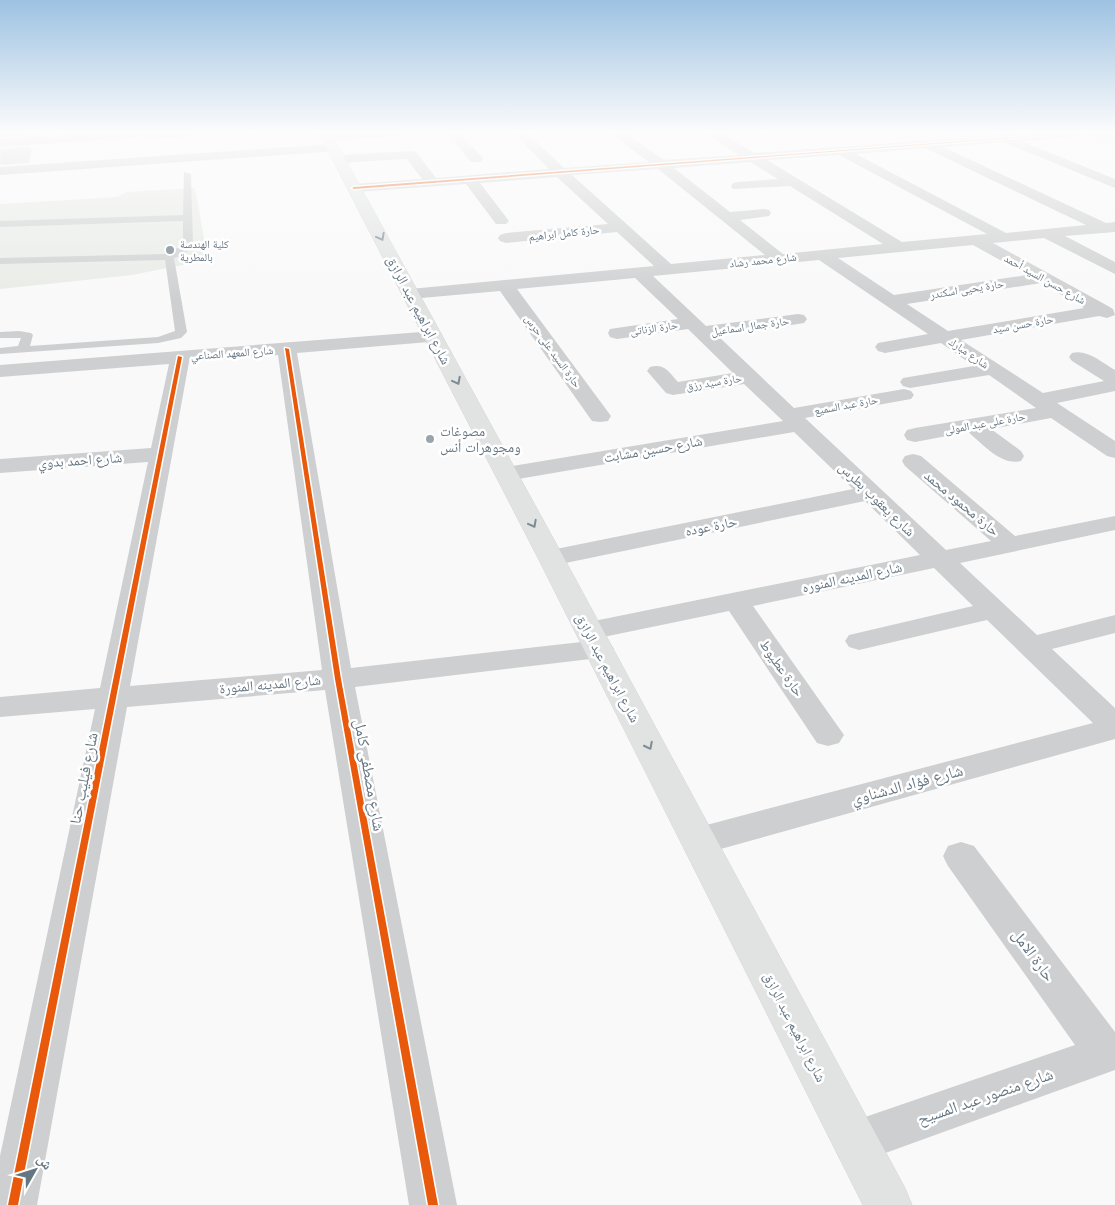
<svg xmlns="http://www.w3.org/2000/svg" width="1115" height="1205" viewBox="0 0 1115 1205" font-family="'Noto Sans','Noto Naskh Arabic',sans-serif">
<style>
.green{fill:#e8ebe6}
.building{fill:#d0d2d3;stroke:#e8e8e8}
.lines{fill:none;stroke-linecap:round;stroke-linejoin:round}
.secondary-casing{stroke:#d5d6d7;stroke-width:1}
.service{fill:#cecfd0;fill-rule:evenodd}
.minor{fill:#cecfd0;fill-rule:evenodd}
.secondary{fill:#e1e2e2;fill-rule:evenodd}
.cycleway-casing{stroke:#fff;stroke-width:3}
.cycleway{fill:#e8590c;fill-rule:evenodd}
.oneway{stroke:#7e8c96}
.poi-dot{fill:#99a4ac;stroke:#fff;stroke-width:2}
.labels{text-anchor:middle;stroke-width:5;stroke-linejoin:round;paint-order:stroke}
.far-street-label{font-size:11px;fill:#657683;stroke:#fff}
.far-poi-label{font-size:11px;fill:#657683;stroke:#fff;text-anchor:start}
.street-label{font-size:14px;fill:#657683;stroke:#fff}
.poi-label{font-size:14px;fill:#657683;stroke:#fff;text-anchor:start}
.near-street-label{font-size:16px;fill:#657683;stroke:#fff}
</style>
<rect width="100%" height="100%" fill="#f9f9f9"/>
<path class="green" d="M 195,188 L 208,260 L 132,275 L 0,289 L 0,204 L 117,197 L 127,192 Z"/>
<path class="building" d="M 0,133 L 35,133 L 34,135 L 0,137 Z
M 32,147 L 29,163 L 0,165 L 0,149 Z"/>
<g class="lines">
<g class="secondary-casing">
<path id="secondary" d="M 319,133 L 331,133 L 564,558 L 905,1188 L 912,1205 L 863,1205 L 538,558 Z
M 1086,133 L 1103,133 L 1115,137 L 1115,145 L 1088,136 Z"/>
</g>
<path class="service" d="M 184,172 L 191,174 L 193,246 L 183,255 L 174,258 L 187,332 L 181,338 L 158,343 L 0,354 L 0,348 L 18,346 L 21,338 L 0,338 L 0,332 L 19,331 L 31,333 L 33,335 L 30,346 L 158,337 L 175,331 L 165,260 L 0,264 L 0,258 L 166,254 L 183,245 L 183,221 L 0,227 L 0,221 L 183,215 Z"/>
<path class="minor" d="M 101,133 L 194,133 L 188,137 L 150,139 L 145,137 L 0,147 L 0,139 Z
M 327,133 L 400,133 L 394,137 L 323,140 L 321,137 Z
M 447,133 L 459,133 L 481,156 L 483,159 L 481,162 L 471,162 Z
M 514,133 L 527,133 L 564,168 L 649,162 L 616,138 L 614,135 L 616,133 L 625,133 L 664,160 L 739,155 L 709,136 L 707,133 L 721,133 L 755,153 L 1031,133 L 1080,133 L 1078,136 L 1074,137 L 1021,141 L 1115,179 L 1115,188 L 1003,142 L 943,147 L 1106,223 L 1115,222 L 1115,232 L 1065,236 L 1115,262 L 1115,274 L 1044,238 L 993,243 L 1108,306 L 1113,309 L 1115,315 L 1107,318 L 1099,316 L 961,340 L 1043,393 L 1104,381 L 1072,361 L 1069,357 L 1072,353 C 1088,349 1102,363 1115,370 L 1115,391 L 1057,403 L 1115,441 L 1115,458 L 1107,456 L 1051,418 L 991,429 L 1021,451 L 1024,456 L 1021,461 C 1001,466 983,444 968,432 L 915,442 L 907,440 L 904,435 L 907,430 L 915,428 L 1036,408 L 989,375 L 910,388 L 903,386 L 900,382 L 903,378 L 974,366 L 941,343 L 885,353 L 878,351 L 875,347 L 878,343 L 928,334 L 819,260 L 653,276 L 706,326 L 798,314 L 804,315 L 807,319 L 804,323 L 798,324 L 717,335 L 794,408 L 904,389 L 911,391 L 914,395 L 911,399 L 805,418 L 946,550 L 991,541 L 905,466 L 902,461 L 905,456 L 913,454 L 921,456 L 1015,536 L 1115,516 L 1115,530 L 960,563 L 1037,635 L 1115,615 L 1115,633 L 1052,649 L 1115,708 L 1115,739 L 699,855 L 687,851 L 681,841 L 687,831 L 699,827 L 1093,723 L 987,620 L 859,650 L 849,647 L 845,641 L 849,635 L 973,606 L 934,568 L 753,606 L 844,735 L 839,743 L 828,746 L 817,743 L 729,611 L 589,640 L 579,637 L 575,631 L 579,625 L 589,622 L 920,555 L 865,501 L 551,566 L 542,564 L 538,558 L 542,552 L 551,550 L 853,489 L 794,432 L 507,481 L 499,479 L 495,474 L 499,469 L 507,467 L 783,421 L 744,384 L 673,395 L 666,393 L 647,371 L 650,367 C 664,363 669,372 678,382 L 733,373 L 688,329 L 617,339 L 610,337 L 608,333 L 610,329 L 678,319 L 635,278 L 517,289 L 611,416 L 608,421 L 600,422 L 592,421 L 500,291 L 410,299 L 404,298 L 401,294 L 404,290 L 410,289 L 654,266 L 617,232 L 506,243 L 500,241 L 498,238 L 500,235 L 506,233 L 608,224 L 557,177 L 480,183 L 509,221 L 506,224 L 496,224 L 466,184 L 354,192 L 347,188 L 354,184 L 422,179 L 407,159 L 339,163 L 332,159 L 339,155 L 411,151 L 416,152 L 436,178 L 549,169 ZM 925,148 L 1086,225 L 1006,233 L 856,154 ZM 839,155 L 987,234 L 902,242 L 767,160 ZM 750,162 L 778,179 L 738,182 L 733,183 L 731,186 L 733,189 L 790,186 L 883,244 L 783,254 L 740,220 L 769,216 L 771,213 L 769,210 L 764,209 L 730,212 L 674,168 ZM 658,169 L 765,255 L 671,264 L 572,175 ZM 973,245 L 1027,275 L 894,295 L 838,258 ZM 1041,283 L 1084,308 L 948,331 L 907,304 Z
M 333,144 L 339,148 L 338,151 L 0,175 L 0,167 Z
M 434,331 L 441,333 L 443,337 L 441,341 L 297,353 L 351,668 L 599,640 L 609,642 L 614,649 L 609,656 L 599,658 L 355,687 L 457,1205 L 409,1205 L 325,690 L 127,707 L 37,1205 L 0,1205 L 0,1156 L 95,709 L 0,717 L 0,697 L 100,688 L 148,462 L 0,473 L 0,459 L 151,448 L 169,364 L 0,377 L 0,365 ZM 278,355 L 322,670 L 130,686 L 189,362 Z
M 961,842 L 974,846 L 1115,1032 L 1115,1070 L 855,1164 L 839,1158 L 832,1142 L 839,1126 L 1075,1045 L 948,866 L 943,856 L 948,846 Z"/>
<use href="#secondary" class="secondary"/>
<g class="cycleway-casing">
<path id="cycleway" d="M 1069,133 L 1075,133 L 354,189 L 352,188 L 354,187 Z
M 285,348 L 289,349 L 341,679 L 438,1205 L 428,1205 L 335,679 Z
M 178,356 L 182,357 L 18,1205 L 8,1205 Z"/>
</g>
<use href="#cycleway" class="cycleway"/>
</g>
<defs><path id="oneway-chevron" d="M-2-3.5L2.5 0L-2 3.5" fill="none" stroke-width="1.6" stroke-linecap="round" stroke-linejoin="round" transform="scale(1.25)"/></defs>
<g class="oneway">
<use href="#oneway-chevron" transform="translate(381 237) rotate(62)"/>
<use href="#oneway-chevron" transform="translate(457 381) rotate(62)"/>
<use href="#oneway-chevron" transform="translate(533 524) rotate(62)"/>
<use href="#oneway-chevron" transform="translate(649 746) rotate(63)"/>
</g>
<linearGradient id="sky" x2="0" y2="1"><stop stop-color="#9dc2e2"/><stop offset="0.44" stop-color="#fcfcfc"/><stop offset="1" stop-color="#fcfcfc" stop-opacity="0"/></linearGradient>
<rect width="1115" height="301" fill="url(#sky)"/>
<g class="poi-dot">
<circle cx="170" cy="250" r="5"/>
<circle cx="430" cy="439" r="5"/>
</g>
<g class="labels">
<g class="far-street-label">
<text transform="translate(564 233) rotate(-6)" y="4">حارة كامل ابراهيم</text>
<text transform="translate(763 260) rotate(-6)" y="4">شارع محمد رشاد</text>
<text transform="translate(1045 279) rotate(29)" y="4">شارع حسن السيد أحمد</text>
<text transform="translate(967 289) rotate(-9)" y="4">حارة يحيى اسكندر</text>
<text transform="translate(1023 324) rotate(-10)" y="4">حارة حسن سيد</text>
<text transform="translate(750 326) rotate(-8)" y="4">حارة جمال اسماعيل</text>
<text transform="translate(654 328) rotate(-8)" y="4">حارة الزناتى</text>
<text transform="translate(553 351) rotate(54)" y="4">حارة السيد على حرس</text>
<text transform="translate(232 353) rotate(-4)" y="4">شارع المعهد الصناعي</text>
<text transform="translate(969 353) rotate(34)" y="4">شارع مبارك</text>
<text transform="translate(714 382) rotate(-9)" y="4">حارة سيد رزق</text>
<text transform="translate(846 405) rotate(-10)" y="4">حارة عبد السميع</text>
<text transform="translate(985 423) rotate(-10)" y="4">حارة على عبد المولى</text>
</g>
<g class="far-poi-label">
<text x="180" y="248">كلية الهندسة<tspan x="180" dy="13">بالمطرية</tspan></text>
</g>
<g class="street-label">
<text transform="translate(419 310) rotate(62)" y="5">شارع ابراهيم عبد الرازق</text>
<text transform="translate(653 449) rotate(-10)" y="5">شارع حسين مشابت</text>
<text transform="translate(80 460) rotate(-4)" y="5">شارع احمد بدوي</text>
<text transform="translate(877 499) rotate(44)" y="5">شارع يعقوب بطرس</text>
<text transform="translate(962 503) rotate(40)" y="5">حارة محمود محمد</text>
<text transform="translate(711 526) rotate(-11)" y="5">حارة عوده</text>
<text transform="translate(852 577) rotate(-12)" y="5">شارع المدينه المنوره</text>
<text transform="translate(608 668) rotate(62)" y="5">شارع ابراهيم عبد الرازق</text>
<text transform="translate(782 668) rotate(55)" y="5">حارة عطيوط</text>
<text transform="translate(270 684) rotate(-5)" y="5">شارع المدينه المنورة</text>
<text transform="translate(795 1027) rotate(63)" y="5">شارع ابراهيم عبد الرازق</text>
</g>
<g class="poi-label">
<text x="440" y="436">مصوغات<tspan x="440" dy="16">ومجوهرات أنس</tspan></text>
</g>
<g class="near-street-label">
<text transform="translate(370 775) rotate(80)" y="6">شارع مصطفى كامل</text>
<text transform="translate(83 778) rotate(-79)" y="6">شارع فيليب حنا</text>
<text transform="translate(907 784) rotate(-15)" y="6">شارع فؤاد الدشناوي</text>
<text transform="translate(1034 955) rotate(54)" y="6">حارة الامل</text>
<text transform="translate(985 1096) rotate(-19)" y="6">شارع منصور عبد المسيح</text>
</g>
</g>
<g transform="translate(35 1170) rotate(51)" stroke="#ffffff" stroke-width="4" paint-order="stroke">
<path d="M0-4L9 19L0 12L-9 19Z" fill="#657683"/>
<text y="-8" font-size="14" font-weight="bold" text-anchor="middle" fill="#657683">ش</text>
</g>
</svg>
